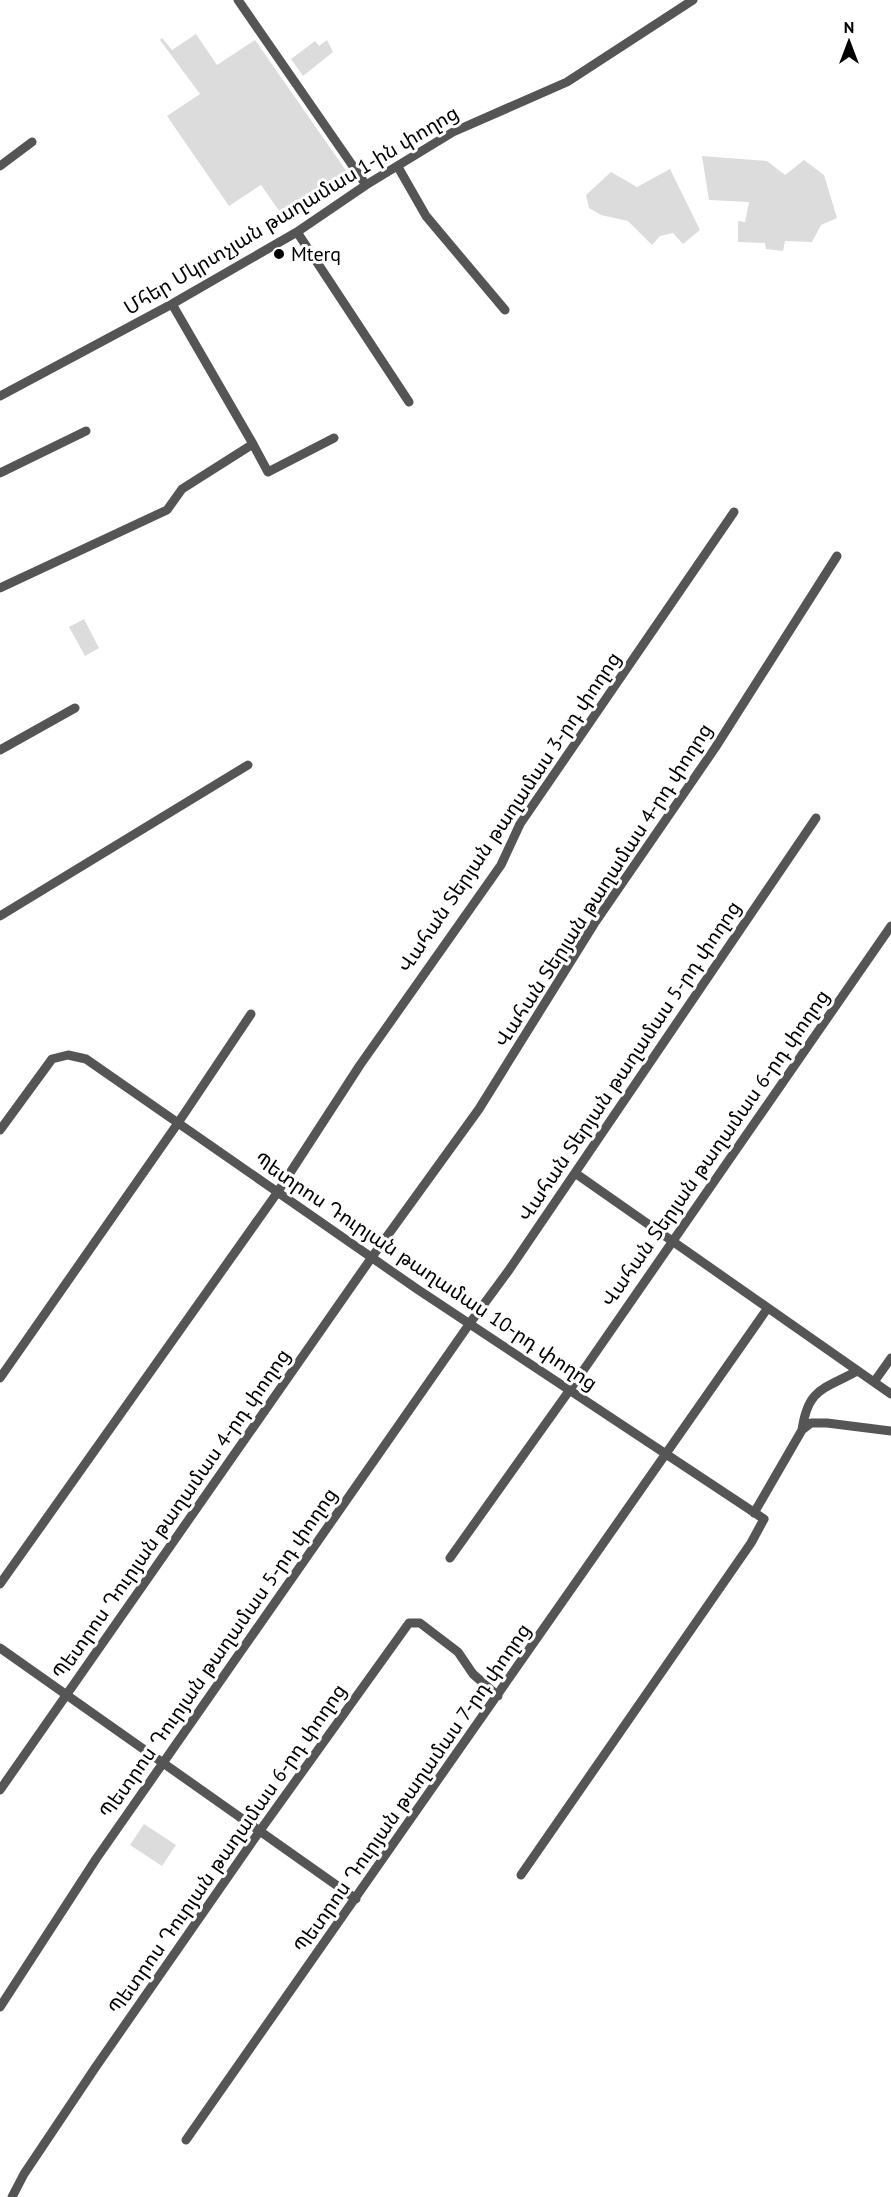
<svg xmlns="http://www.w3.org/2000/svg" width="891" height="2197" viewBox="0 0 891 2197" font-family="'PT Sans','Noto Sans Armenian',sans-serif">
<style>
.green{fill:#dcdcdc}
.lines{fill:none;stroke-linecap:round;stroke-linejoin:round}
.minor{stroke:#555;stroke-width:9}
.poi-dot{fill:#000;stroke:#fff;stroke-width:2}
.labels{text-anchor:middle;stroke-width:6;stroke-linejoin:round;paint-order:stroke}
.street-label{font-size:20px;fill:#000;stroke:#fff}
.poi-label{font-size:20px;fill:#000;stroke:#fff;text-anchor:start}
</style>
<rect width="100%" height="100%" fill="#fff"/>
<path class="green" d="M 196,34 L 217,65 L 255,40 L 347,172 L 280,212 L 261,185 L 229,206 L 167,116 L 200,94 L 160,40 L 162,38 L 172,50 Z
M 327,40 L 333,52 L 303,76 L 291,59 L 315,41 L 319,46 Z
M 702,156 L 767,161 L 785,175 L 804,160 L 824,175 L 837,218 L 821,225 L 812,242 L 785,241 L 783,251 L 766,249 L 765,243 L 738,242 L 738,221 L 745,222 L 749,202 L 709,200 Z
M 670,169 L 700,230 L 683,244 L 673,233 L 660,236 L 652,245 L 628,221 L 601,215 L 589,208 L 586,195 L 611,172 L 637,187 Z
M 84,619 L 99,648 L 85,656 L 69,627 Z
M 144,1824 L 176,1845 L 162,1866 L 130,1845 Z"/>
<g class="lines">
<path class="minor" d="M 238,0 L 366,185
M 0,166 L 32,142
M 398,167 L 426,216 L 505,310
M 297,232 L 409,402
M 172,304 L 253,444
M 0,396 L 172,304 L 297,232 L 366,185 L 453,132 L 567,82 L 693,0
M 0,473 L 86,431
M 0,588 L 167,510 L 182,489 L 253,444 L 268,472 L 334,438
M 0,750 L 75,708
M 0,916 L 248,765
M 0,1130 L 52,1059 L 68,1055 L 86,1059 L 417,1289 L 764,1519 L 751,1543 L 521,1875
M 575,1173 L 891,1394
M 0,1378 L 178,1123 L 251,1014
M 874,1382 L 891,1358
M 802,1430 C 808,1388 823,1390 857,1371
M 754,1513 L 802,1430 L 811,1423 L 827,1423 L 891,1431
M 450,1558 L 569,1391 L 891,926
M 0,1584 L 277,1193 L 360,1065 L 501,865 L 520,824 L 734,512
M 0,1648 L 356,1899
M 0,1790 L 372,1257 L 479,1109 L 594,924 L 715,748 L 837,556
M 0,2007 L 96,1859 L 470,1323 L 509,1270 L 816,818
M 186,2140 L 767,1309
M 12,2197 L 24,2174 L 95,2068 L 259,1832 L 409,1623 L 420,1623 L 458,1652 L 473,1674 L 498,1696"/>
</g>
<circle class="poi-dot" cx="279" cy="254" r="6"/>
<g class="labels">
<g class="street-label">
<text transform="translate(291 210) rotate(-31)" y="7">Մհեր Մկրտչյան թաղամաս 1-ին փողոց</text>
<text transform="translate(509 812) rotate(-56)" y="7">Վահան Տերյան թաղամաս 3-րդ փողոց</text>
<text transform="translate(603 885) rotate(-57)" y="7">Վահան Տերյան թաղամաս 4-րդ փողոց</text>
<text transform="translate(629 1061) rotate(-56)" y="7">Վահան Տերյան թաղամաս 5-րդ փողոց</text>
<text transform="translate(715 1148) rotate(-55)" y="7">Վահան Տերյան թաղամաս 6-րդ փողոց</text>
<text transform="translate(426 1271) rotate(34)" y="7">Պետրոս Դուրյան թաղամաս 10-րդ փողոց</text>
<text transform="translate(171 1514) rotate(-55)" y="7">Պետրոս Դուրյան թաղամաս 4-րդ փողոց</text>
<text transform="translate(218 1653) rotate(-55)" y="7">Պետրոս Դուրյան թաղամաս 5-րդ փողոց</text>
<text transform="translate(412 1788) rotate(-55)" y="7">Պետրոս Դուրյան թաղամաս 7-րդ փողոց</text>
<text transform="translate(227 1849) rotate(-55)" y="7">Պետրոս Դուրյան թաղամաս 6-րդ փողոց</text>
</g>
<g class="poi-label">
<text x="291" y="261">Mterq</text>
</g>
</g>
<g transform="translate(849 42)" stroke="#ffffff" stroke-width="4.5" paint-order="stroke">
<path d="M0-4.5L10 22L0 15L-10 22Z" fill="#000000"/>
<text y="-9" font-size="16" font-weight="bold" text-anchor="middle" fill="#000000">N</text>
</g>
</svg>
